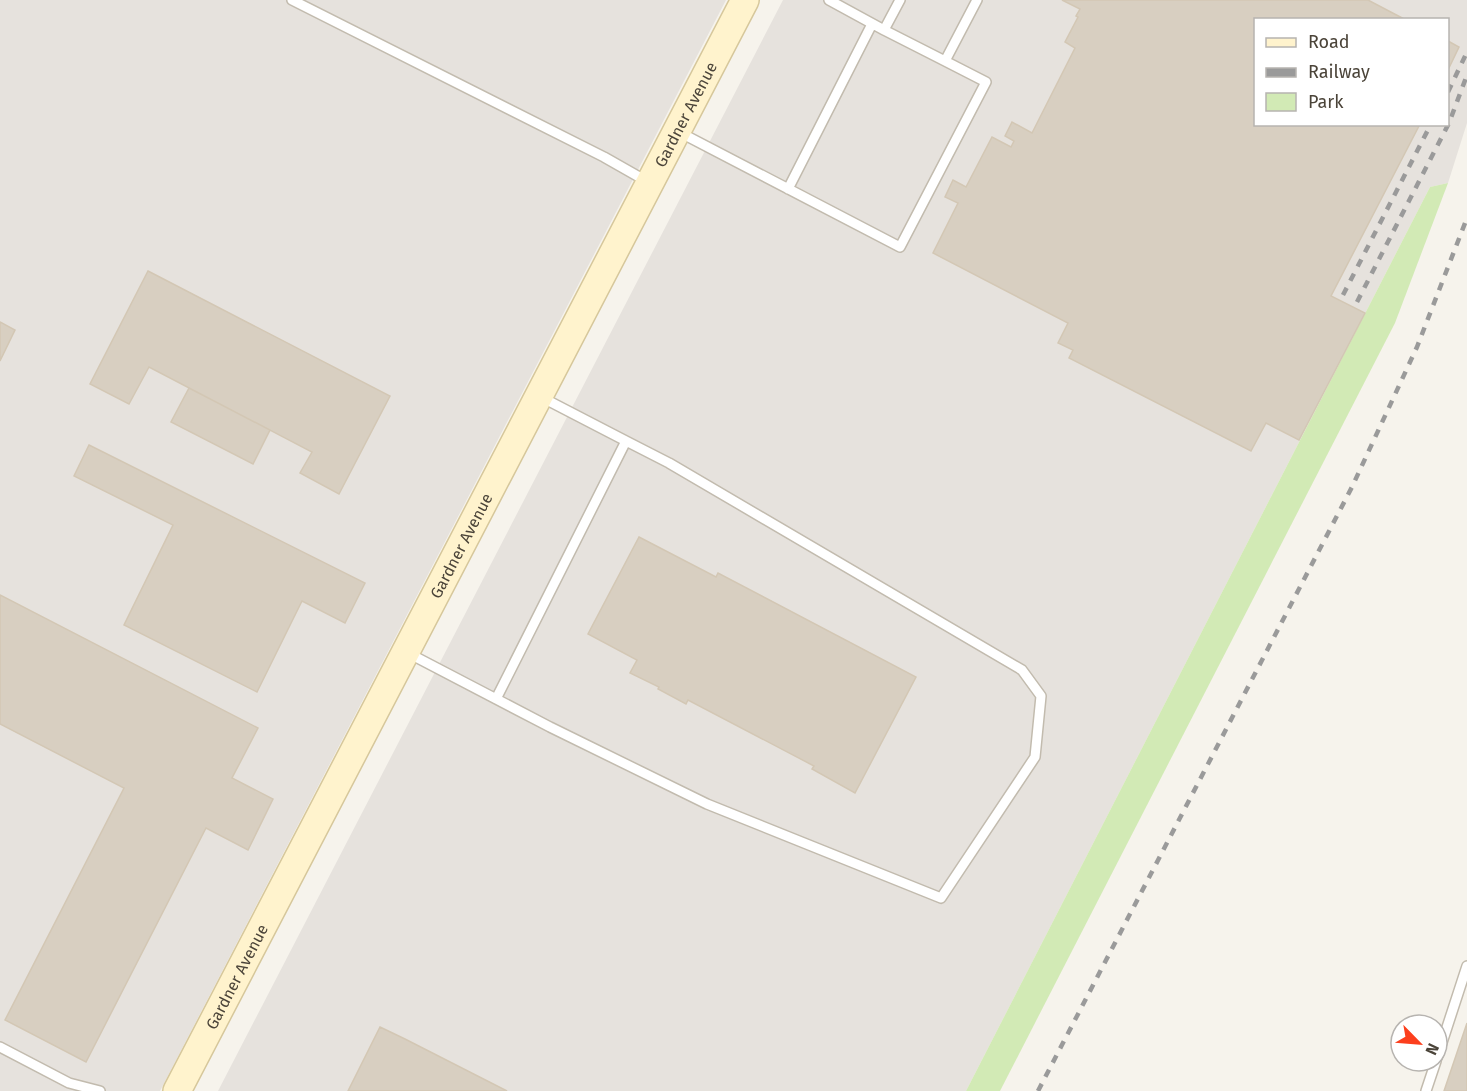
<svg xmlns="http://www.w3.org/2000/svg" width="1467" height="1091" viewBox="0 0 1467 1091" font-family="'Fira Sans',sans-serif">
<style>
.industrial{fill:#e6e2dd;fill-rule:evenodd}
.green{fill:#d2eab5}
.building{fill:#d8cfc1;stroke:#d3c7b4;stroke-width:1.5}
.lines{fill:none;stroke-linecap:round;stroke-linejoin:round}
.lane-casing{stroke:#c2bbae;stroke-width:12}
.secondary-casing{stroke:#d6c79b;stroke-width:30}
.lane{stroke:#fff;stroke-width:9}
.secondary{stroke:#fff3cd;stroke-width:27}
.rail{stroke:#9a9a9a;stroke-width:4.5;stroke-dasharray:8 8;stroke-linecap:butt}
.labels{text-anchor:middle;stroke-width:6;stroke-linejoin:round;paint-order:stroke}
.street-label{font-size:16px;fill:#4b4439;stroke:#fff}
</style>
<rect width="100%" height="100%" fill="#f6f3ec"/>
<path class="industrial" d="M 0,0 L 726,0 L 160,1091 L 0,1091 Z
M 783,0 L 1467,0 L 1467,123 L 1448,183 L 1430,187 L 966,1091 L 218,1091 ZM 1256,20 L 1448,20 L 1448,124 L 1256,124 Z"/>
<path class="green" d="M 1448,183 L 1395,323 L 1000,1091 L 966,1091 L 1430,187 Z"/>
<path class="building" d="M 1062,0 L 1368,0 L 1406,20 L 1256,20 L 1256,124 L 1420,124 L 1331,296 L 1365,313 L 1299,440 L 1266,423 L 1251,451 L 1069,358 L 1073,350 L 1058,343 L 1068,323 L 933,253 L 958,203 L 945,197 L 953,180 L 966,187 L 992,137 L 1011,147 L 1014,141 L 1005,136 L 1012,122 L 1032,133 L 1075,48 L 1065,42 L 1078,17 L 1076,16 L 1080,9 Z
M 1448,41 L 1459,47 L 1448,70 Z
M 148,271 L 390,396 L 339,494 L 300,473 L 312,452 L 149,367 L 129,404 L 90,384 Z
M 0,322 L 15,330 L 0,361 Z
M 189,388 L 270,430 L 253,464 L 171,422 Z
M 89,445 L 365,583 L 345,623 L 302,601 L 257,692 L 124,625 L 173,525 L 74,476 Z
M 639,537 L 716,577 L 718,573 L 916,677 L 855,793 L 812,769 L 814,766 L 688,700 L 686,704 L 658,689 L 659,687 L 630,673 L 637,660 L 588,634 Z
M 0,595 L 258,728 L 232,778 L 273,799 L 248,850 L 206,828 L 86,1062 L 5,1020 L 124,788 L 0,724 Z
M 1467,1023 L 1467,1091 L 1444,1091 Z
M 380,1027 L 405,1039 L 507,1091 L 348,1091 Z"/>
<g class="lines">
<g class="lane-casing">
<path id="lane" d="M 292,0 L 604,157 L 648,182
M 829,0 L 884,30 L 900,0
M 884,30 L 945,61
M 679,132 L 900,247 L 986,82 L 945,61 L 977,0
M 788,189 L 872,24
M 408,653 L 550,727 L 707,804 L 941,898 L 1035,757 L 1041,696 L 1022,670 L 669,463 L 626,441
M 496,699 L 626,441 L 541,397
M 0,1047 L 69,1083 L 100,1091
M 1437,1058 L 1467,966
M 1426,1091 L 1436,1061"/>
</g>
<g class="secondary-casing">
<g id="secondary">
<path id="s1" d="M 177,1091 L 745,0"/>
</g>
</g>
<use href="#lane" class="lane"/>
<use href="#secondary" class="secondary"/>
<path class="rail" d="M 1448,92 L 1467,52
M 1343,295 L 1431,124
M 1357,302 L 1449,123 L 1467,75
M 1038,1091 L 1352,487 L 1417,347 L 1467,218"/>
</g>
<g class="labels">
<g class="street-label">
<text dy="6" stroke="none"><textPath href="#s1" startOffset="1101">Gardner Avenue</textPath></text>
<text dy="6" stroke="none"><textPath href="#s1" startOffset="615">Gardner Avenue</textPath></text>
<text dy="6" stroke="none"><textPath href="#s1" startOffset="129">Gardner Avenue</textPath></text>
</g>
</g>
<rect x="1254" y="18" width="195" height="108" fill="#ffffff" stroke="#b7b4b0" stroke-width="1.5"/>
<rect x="1266" y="38" width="30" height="9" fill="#fff3cd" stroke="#b7b4b0" stroke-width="1.5"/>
<text x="1308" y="48" font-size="18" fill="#4b4439">Road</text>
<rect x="1266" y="68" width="30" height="9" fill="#9a9a9a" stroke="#b7b4b0" stroke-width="1.5"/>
<text x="1308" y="78" font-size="18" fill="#4b4439">Railway</text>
<rect x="1266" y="93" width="30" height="18" fill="#d2eab5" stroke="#b7b4b0" stroke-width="1.5"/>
<text x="1308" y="108" font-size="18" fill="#4b4439">Park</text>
<g transform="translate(1419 1043) rotate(115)"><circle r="28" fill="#ffffff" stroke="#b7b4b0" stroke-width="1.5"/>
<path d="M0-4.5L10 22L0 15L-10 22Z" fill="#fc3f1d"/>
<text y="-9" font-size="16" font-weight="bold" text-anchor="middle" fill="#4b4439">N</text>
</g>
</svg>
